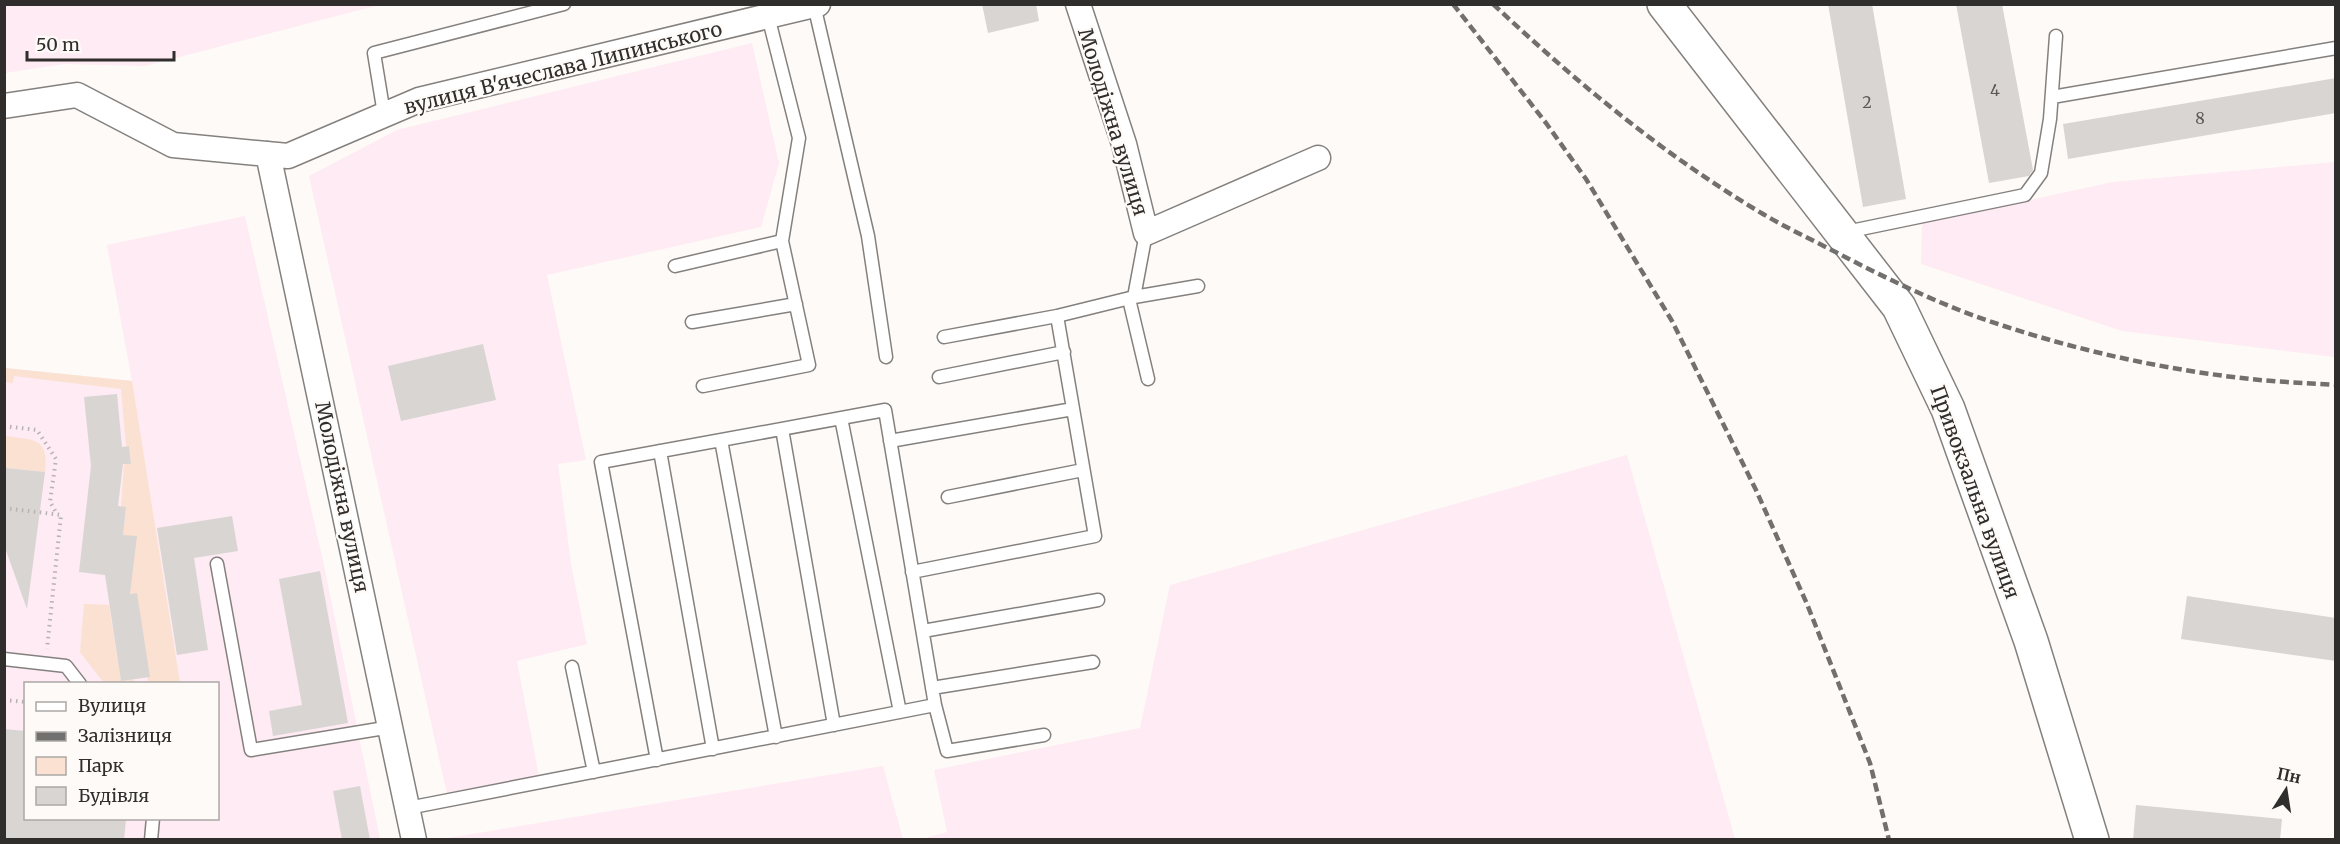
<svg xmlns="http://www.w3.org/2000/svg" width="2340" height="844" viewBox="0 0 2340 844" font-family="Merriweather,serif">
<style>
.industrial{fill:#feebf3;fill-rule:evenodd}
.green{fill:#fbe1d1}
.building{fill:#d9d5d3}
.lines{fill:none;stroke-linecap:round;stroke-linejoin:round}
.lane-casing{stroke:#84807e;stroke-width:15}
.street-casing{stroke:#84807e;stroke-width:27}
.secondary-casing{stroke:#84807e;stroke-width:36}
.path{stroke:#b6b3b1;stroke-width:4;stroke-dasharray:1.5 4.5;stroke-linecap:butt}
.lane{stroke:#fff;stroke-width:12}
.street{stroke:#fff;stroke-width:24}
.secondary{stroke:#fff;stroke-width:33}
.rail{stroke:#72706e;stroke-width:4.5;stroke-dasharray:9 4.5;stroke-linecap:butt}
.labels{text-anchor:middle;stroke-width:4.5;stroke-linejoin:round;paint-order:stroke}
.number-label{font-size:16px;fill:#5a5856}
.street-label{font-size:20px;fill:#2f2e2d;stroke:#fefaf7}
</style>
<rect width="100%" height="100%" fill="#fefaf7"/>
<path class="industrial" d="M 5,4 L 379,4 L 379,5 L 145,66 L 64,64 L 5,73 Z
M 752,43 L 779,163 L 761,227 L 547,275 L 586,460 L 558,464 L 571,564 L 587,644 L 517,661 L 539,776 L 447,794 L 309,176 L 397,130 Z
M 2335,162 L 2335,357 L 2122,331 L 1921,264 L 1922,223 L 2113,182 Z
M 245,216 L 325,570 L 380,839 L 5,840 L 5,368 L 132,381 L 107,245 ZM 26,684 L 218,684 L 218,818 L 26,818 Z
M 1627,455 L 1735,839 L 922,839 L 947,832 L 934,770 L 1140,728 L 1170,585 Z
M 883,766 L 903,839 L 449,840 L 448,838 Z"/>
<path class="green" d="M 5,368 L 132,381 L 180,683 L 148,683 L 137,593 L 130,594 L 128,536 L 115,534 L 124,526 L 126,508 L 121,507 L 124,464 L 131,463 L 129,446 L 126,446 L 121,389 L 14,376 L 13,383 L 5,382 Z
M 5,436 C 34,440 49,437 45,472 L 6,468 L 5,479 Z
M 84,604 L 109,605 L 121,681 L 134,679 L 134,683 L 104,683 L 80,652 Z"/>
<path class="building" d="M 982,4 L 1036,4 L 1039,21 L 988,33 Z
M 1828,4 L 1872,4 L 1906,199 L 1863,207 Z
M 1956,4 L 2002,4 L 2033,170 L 2029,176 L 1989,183 Z
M 2336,78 L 2336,113 L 2068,159 L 2063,124 Z
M 483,344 L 496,400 L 401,421 L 388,366 Z
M 117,394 L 122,447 L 129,446 L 131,464 L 123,464 L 118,506 L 126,507 L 123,535 L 137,536 L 130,594 L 137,593 L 150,677 L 121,681 L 105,575 L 79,572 L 91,466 L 84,397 Z
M 6,468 L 45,472 L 27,609 L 4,545 Z
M 232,516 L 238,551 L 194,558 L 208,650 L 177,655 L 157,528 Z
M 320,571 L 348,723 L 273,736 L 269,711 L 302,705 L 279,579 Z
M 2187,596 L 2336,618 L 2336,661 L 2181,639 Z
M 4,729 L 26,731 L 26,819 L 126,819 L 124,840 L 4,840 Z
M 360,786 L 370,840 L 342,840 L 333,791 Z
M 2136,805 L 2282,819 L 2280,840 L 2133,840 Z"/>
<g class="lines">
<g class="lane-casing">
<path id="lane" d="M 814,5 L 868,236 L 886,357
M 2052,97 L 2336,48
M 384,114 L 374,53 L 564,4
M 1846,232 L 2025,195 L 2041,173 L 2050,119 L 2056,36
M 675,266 L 782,241
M 1134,297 L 1146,233
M 1129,299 L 1148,379
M 692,322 L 796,304
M 944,337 L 1057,316
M 939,377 L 1064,352
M 703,386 L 809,365 L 782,241 L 799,138 L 768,16
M 841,418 L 900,712
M 782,429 L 834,725
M 721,440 L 776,737
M 890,441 L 1073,409
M 660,451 L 713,749
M 948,497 L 1083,470
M 217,564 L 251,750 L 391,727
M 912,572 L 1095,536 L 1057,316 L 1134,297 L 1198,286
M 923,631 L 1098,600
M 4,659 L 66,666 L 80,684
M 572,667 L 594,772
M 932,688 L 1093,662
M 657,760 L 601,462 L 885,410 L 935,705 L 947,751 L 1044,735
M 408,808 L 935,705
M 151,840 L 153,818"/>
</g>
<g class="street-casing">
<path id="street" d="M 1078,4 L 1124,144 L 1146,233 L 1318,158
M 4,106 L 77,95 L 173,145 L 288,156 L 419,100 L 818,4
M 268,154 L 414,840"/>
</g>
<g class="secondary-casing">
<path id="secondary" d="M 1664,4 L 1899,307 L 1948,409 L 2031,641 L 2092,840"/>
</g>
<path class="path" d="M 4,426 L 37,430 L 56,459 L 50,502 L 57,514
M 4,508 L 61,515 L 47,649
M 4,700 L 26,702"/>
<use href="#lane" class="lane"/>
<use href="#street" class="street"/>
<use href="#secondary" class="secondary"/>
<path class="rail" d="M 1453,4 L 1546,123 L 1586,179 L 1672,321 L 1756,490 L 1807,604 L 1870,763 L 1889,840
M 1493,4 C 1576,82 1665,156 1763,214 C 1790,230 1819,243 1847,258 C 1898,284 1950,309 2004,326 C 2084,352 2167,370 2250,379 C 2278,382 2307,383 2336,385"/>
</g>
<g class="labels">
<g class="number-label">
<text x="1995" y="96">4</text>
<text x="1867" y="108">2</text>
<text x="2200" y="124">8</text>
</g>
<g class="street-label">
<text transform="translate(563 68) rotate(-14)" y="7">вулиця В'ячеслава Липинського</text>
<text transform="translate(1113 122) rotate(73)" y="7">Молодіжна вулиця</text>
<text transform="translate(1975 492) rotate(70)" y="7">Привокзальна вулиця</text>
<text transform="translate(342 497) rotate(78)" y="7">Молодіжна вулиця</text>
</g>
</g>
<rect width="2340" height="844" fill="none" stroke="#2f2e2d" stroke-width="12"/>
<rect x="24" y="682" width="195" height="138" fill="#fefaf7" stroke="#aba8a6" stroke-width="1.5"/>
<rect x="36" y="702" width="30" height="9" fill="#ffffff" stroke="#aba8a6" stroke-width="1.5"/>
<text x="78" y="712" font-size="18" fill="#2f2e2d">Вулиця</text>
<rect x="36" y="732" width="30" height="9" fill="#72706e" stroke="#aba8a6" stroke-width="1.5"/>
<text x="78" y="742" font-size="18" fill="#2f2e2d">Залізниця</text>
<rect x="36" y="757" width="30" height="18" fill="#fbe1d1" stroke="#aba8a6" stroke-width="1.5"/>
<text x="78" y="772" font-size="18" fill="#2f2e2d">Парк</text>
<rect x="36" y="787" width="30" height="18" fill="#d9d5d3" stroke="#aba8a6" stroke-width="1.5"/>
<text x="78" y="802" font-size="18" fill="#2f2e2d">Будівля</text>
<g transform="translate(2286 790) rotate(12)" stroke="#fefaf7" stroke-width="4.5" paint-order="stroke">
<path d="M0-4.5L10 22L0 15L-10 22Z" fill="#2f2e2d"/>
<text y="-9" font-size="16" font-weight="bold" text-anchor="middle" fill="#2f2e2d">Пн</text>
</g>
<path d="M27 51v9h147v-9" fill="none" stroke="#2f2e2d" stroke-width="3"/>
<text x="36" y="51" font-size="18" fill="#2f2e2d" stroke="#fefaf7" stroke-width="4.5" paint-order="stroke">50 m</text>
</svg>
